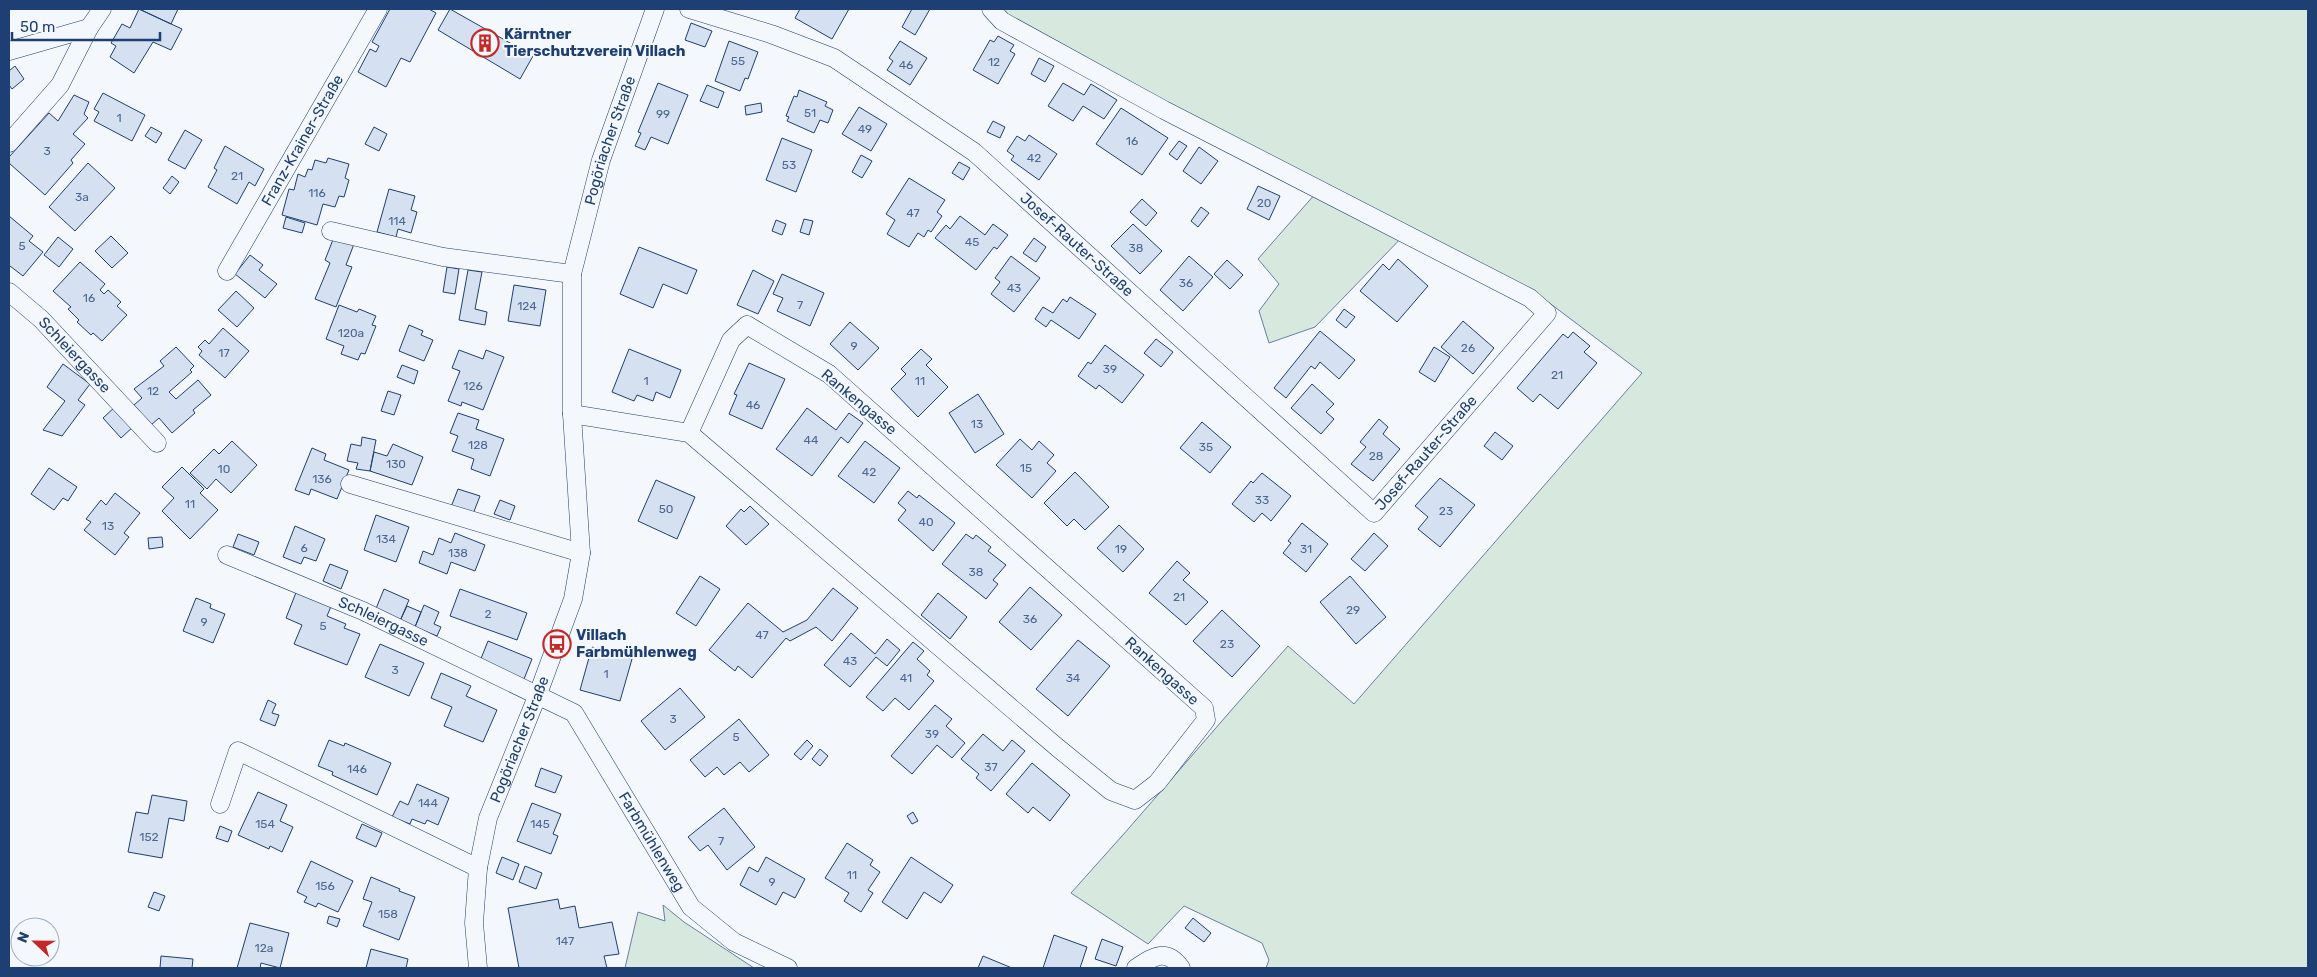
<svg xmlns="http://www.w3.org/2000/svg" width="2317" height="977" viewBox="0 0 2317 977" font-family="Rubik,sans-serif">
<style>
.green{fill:#d7e8df;stroke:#687fa3}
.building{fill:#d5e0f0;stroke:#1d3f73}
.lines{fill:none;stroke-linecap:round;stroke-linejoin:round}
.street-casing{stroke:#1d3f73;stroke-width:19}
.street{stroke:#f4f7fb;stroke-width:18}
.labels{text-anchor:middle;stroke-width:4;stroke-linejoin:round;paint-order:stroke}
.number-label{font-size:12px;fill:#4b6792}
.poi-label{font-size:15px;font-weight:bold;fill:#1d3f73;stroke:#f4f7fb;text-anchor:start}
.street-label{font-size:15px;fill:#1d3f73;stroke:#f4f7fb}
</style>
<rect width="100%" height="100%" fill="#f4f7fb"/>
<path class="green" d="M 998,9 L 2308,9 L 2308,968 L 1266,968 L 1269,960 L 1262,943 L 1184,906 L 1148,944 L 1071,893 C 1145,812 1215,727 1288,646 L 1354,704 L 1642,373 L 1531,289 L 1410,229 L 1315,327 L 1269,343 L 1259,311 L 1279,284 L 1258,259 L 1323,185 L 1004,18 Z
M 663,905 L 684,922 L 754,968 L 625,968 L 638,912 L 665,921 Z"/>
<path class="building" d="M 139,9 L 178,9 L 171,24 Z
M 139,9 L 182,29 L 171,50 L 153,42 L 134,73 L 110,57 L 116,46 L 111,43 L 122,24 L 130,28 Z
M 390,9 L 429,9 L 436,13 L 410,62 L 401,58 L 386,87 L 358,72 L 370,49 L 376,52 L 379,46 L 372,42 Z
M 450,9 L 533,56 L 520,79 L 438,30 Z
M 800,9 L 849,9 L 832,39 L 795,18 Z
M 912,9 L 930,9 L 915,35 L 902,27 Z
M 691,23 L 712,31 L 705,47 L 685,40 Z
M 998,36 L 1014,45 L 1010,51 L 1015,54 L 998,84 L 973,70 L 990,40 L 994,42 Z
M 729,41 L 758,52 L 748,79 L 745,78 L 740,91 L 715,81 Z
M 900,41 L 927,58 L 910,85 L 887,70 L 893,61 L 889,58 Z
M 1039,58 L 1054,66 L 1045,82 L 1031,74 Z
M 15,66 L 24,79 L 12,89 L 9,85 L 9,71 Z
M 658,83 L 688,95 L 668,144 L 651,137 L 645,150 L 635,146 L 641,133 L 638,132 Z
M 1063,83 L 1084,95 L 1091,84 L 1117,100 L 1104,119 L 1083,106 L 1073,121 L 1048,106 Z
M 707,85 L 724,92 L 718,108 L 700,101 Z
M 799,90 L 827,102 L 825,106 L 833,110 L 828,123 L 820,120 L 814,133 L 787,121 L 789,117 L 786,116 L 794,96 L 797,97 Z
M 103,93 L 145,115 L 132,141 L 94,121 L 99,112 L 94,109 Z
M 74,95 L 89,102 L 84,114 L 88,118 L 73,134 L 85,144 L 71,160 L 73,163 L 45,195 L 9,163 L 9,157 L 49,113 L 58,121 Z
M 761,103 L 762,112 L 746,115 L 745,106 Z
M 859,107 L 887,124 L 871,151 L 842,134 Z
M 1121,108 L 1168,138 L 1142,175 L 1096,144 Z
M 993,121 L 1005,127 L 1000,138 L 987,132 Z
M 151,127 L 162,133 L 156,143 L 145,136 Z
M 374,127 L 387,134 L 379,151 L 365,144 Z
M 185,130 L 202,140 L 185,169 L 168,160 Z
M 1029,135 L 1057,154 L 1039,180 L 1011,160 L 1014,156 L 1007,151 L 1017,136 L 1025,141 Z
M 782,138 L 812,150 L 796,192 L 766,180 Z
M 1179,141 L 1187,146 L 1177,160 L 1169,154 Z
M 225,146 L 264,169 L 255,186 L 249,182 L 237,204 L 208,187 L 217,170 L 214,168 Z
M 1199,147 L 1218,161 L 1201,184 L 1183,171 Z
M 861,155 L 872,161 L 862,178 L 852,172 Z
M 328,158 L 349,164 L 345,178 L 349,180 L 344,197 L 339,196 L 335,207 L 323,204 L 317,225 L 282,215 L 289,189 L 294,190 L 298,174 L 305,177 L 308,169 L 312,170 L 315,160 L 326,163 Z
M 959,162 L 970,168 L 963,180 L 952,173 Z
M 88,163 L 115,188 L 75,231 L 49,207 Z
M 172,176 L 179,182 L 170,194 L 163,188 Z
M 909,178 L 945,200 L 937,212 L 942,216 L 931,232 L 928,230 L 924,237 L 918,233 L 909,247 L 887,234 L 895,220 L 886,214 Z
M 1258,186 L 1280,196 L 1269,220 L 1247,209 Z
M 389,189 L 415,196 L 411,210 L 417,212 L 411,233 L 398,229 L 396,237 L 377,232 Z
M 1142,199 L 1157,213 L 1146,226 L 1130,212 Z
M 1201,207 L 1209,213 L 1198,227 L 1191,221 Z
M 9,216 L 33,236 L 29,241 L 43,252 L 23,276 L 10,266 L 9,268 Z
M 960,216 L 985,235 L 993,224 L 1008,235 L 997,249 L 994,247 L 976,270 L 935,238 L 946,225 L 950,229 Z
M 286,217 L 305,223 L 302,233 L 283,228 Z
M 804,219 L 813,221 L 809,235 L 800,232 Z
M 776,220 L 786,224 L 782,235 L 772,231 Z
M 1133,224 L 1162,251 L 1140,274 L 1111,246 Z
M 111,236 L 128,253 L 112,268 L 95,251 Z
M 58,237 L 73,249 L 59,267 L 44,255 Z
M 334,237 L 354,244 L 346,265 L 352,267 L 336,307 L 315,299 L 330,263 L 325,260 Z
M 1034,238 L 1046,247 L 1036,262 L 1023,253 Z
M 639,247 L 697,270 L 687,294 L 663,284 L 653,308 L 620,294 Z
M 250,255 L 263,265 L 259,270 L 277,284 L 265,298 L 235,274 Z
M 1011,256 L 1040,278 L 1014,312 L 991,294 L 1000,282 L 995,278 Z
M 1189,256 L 1213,277 L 1183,311 L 1160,290 Z
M 1398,259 L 1428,286 L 1397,322 L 1360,291 L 1383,264 L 1389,270 Z
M 1227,260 L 1243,275 L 1230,289 L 1214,274 Z
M 80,262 L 105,284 L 100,290 L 104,294 L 108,290 L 121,302 L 117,306 L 127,315 L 102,341 L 93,333 L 91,335 L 77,322 L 79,320 L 68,309 L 71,307 L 53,291 Z
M 447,267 L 459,269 L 455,294 L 443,292 Z
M 468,270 L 482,272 L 475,309 L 487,312 L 485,325 L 459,320 Z
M 753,270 L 774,281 L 758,314 L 737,305 Z
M 782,274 L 824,293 L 810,326 L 777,311 L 783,298 L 773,294 Z
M 514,285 L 546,290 L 540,326 L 508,321 Z
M 236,291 L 254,308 L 237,327 L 218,310 Z
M 1070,297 L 1096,314 L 1079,339 L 1051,320 L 1046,327 L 1035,319 L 1043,307 L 1053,313 L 1063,299 L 1067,302 Z
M 339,305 L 357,312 L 359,309 L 376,316 L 372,325 L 376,326 L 365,354 L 361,353 L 358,360 L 341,354 L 344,346 L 326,339 Z
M 1344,309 L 1355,317 L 1346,328 L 1336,320 Z
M 1463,321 L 1494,348 L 1473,374 L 1441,347 Z
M 850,322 L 879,348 L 858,370 L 830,344 Z
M 409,325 L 423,331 L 421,335 L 433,340 L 424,361 L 399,351 Z
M 223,328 L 249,351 L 225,378 L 199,355 L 202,351 L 198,347 L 205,340 L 209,344 Z
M 1320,331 L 1355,360 L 1339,379 L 1320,362 L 1315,369 L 1311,366 L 1286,398 L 1274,388 Z
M 1573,332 L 1590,346 L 1584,352 L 1597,363 L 1558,409 L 1540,394 L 1533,402 L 1517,388 L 1563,334 L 1568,338 Z
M 1156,339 L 1173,352 L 1161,367 L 1144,353 Z
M 1105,345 L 1144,375 L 1122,403 L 1099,385 L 1096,389 L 1078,376 L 1088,362 L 1091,364 Z
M 176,347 L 194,366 L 190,370 L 192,372 L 169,392 L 176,399 L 198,380 L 211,395 L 193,410 L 195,413 L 172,433 L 159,418 L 151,425 L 134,405 L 142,398 L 134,389 L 164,366 L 160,361 Z
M 1434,347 L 1450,357 L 1435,382 L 1419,372 Z
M 629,349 L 681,370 L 670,398 L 656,392 L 653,401 L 637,395 L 634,401 L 612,392 Z
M 921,349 L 932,359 L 926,365 L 948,387 L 918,417 L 891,389 L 906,374 L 901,369 Z
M 459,350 L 483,359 L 486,350 L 504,357 L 483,410 L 462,402 L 461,406 L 448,401 L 460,371 L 452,368 Z
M 749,363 L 785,379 L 762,429 L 729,414 L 737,395 L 734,394 Z
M 63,364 L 90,384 L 78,400 L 85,405 L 62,436 L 43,430 L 65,401 L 47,387 Z
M 402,365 L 418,371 L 414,384 L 397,377 Z
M 1312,384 L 1334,404 L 1326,412 L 1334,419 L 1321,434 L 1291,408 Z
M 388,391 L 401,395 L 394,415 L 381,411 Z
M 978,394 L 1004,434 L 975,453 L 949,413 Z
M 116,406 L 134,426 L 121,438 L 103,418 Z
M 807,408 L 836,430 L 849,413 L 863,423 L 848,443 L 841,437 L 812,476 L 776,449 Z
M 458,413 L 479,420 L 476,429 L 504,439 L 490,476 L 471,469 L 474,459 L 452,451 L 458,436 L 450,433 Z
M 1379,419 L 1388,427 L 1383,434 L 1400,449 L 1373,481 L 1351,464 L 1366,447 L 1360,442 Z
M 1202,422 L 1231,447 L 1210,473 L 1180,448 Z
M 1495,432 L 1513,446 L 1502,460 L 1484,446 Z
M 362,437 L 376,440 L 370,471 L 356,469 L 358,463 L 347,461 L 351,444 L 361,446 Z
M 1020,439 L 1032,450 L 1039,441 L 1054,455 L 1047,463 L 1056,471 L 1032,498 L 996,465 Z
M 232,441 L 257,465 L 231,493 L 216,479 L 207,489 L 190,473 L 214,449 L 219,454 Z
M 865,441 L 900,468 L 874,503 L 838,476 Z
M 393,444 L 423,457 L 412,485 L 370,471 L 374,452 L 387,456 Z
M 312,448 L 326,454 L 324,460 L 349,470 L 337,499 L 311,489 L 309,495 L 295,490 Z
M 182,467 L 204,489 L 200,493 L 218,510 L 190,539 L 162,511 L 174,498 L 162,487 Z
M 49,468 L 77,487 L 68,501 L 63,498 L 54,510 L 31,494 Z
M 1075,472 L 1109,507 L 1085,530 L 1074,519 L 1067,526 L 1044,503 Z
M 1262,473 L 1291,496 L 1271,521 L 1262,513 L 1254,522 L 1232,504 L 1251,481 L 1253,483 Z
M 1440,478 L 1475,505 L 1440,547 L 1418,529 L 1428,517 L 1415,506 Z
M 656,480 L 695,497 L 677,539 L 638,521 Z
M 458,489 L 480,496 L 473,514 L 451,507 Z
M 908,491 L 917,498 L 919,495 L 955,523 L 933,551 L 898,520 L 906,510 L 898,503 Z
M 115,493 L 140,513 L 124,533 L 129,537 L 115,555 L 84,530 L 91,522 L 86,519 L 101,500 L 106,505 Z
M 500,500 L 515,506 L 510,520 L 494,514 Z
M 750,506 L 769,524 L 746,545 L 726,526 L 741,509 L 744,512 Z
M 376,515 L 409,527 L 396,562 L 364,550 Z
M 1302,523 L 1328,544 L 1306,572 L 1283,553 L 1291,543 L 1288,541 Z
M 1119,525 L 1144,549 L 1123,572 L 1097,548 Z
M 295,526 L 325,539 L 316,561 L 304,557 L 301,564 L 283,557 Z
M 455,533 L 485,545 L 475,571 L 451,562 L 447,574 L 419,563 L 423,551 L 433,555 L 439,538 L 451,543 Z
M 1374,533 L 1388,546 L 1365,571 L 1351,559 Z
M 238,534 L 259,542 L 254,555 L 233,547 Z
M 966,534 L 973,539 L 976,535 L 991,547 L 988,551 L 1006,565 L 993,580 L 998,584 L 986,599 L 942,564 Z
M 162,537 L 163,547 L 149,549 L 148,538 Z
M 1177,561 L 1190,573 L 1183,580 L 1208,602 L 1186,625 L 1149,593 Z
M 330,564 L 348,571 L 341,589 L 323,581 Z
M 700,576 L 720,589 L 696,626 L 676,613 Z
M 1350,576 L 1386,617 L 1356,644 L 1320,602 Z
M 1030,587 L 1062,615 L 1031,650 L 999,622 Z
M 833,588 L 858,608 L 832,641 L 816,627 L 790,641 L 786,638 L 752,678 L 738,666 L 735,671 L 709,650 L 748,603 L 783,632 L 807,620 Z
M 384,589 L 409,600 L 400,621 L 375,611 Z
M 460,589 L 527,613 L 517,640 L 450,616 Z
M 297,590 L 332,604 L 327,616 L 346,624 L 344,628 L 360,634 L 347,665 L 294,644 L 302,625 L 286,618 Z
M 938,593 L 967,617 L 950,639 L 921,615 Z
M 196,598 L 211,604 L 210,608 L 225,614 L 213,643 L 183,631 Z
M 424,605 L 439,612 L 434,624 L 441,627 L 437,636 L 415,627 Z
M 407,606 L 421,612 L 415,627 L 400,621 Z
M 1222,610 L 1260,646 L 1232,677 L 1193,641 Z
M 851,633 L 875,654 L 887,639 L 900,650 L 887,666 L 876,657 L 850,687 L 824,665 Z
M 1078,640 L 1110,666 L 1068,716 L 1036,689 Z
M 488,641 L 532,659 L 524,679 L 480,661 Z
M 913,642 L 924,651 L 917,659 L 930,671 L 927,675 L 934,681 L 909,710 L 895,698 L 883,711 L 866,697 Z
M 380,644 L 424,663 L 409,696 L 365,677 Z
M 592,647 L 632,659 L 620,701 L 580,690 Z
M 441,673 L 471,686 L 466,696 L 497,710 L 483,742 L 444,726 L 452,707 L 431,698 Z
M 680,688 L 705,717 L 665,750 L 641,721 Z
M 268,700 L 276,704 L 272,713 L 279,715 L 275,726 L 260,720 Z
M 935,705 L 952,719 L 946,726 L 965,743 L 952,758 L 937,745 L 912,774 L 891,756 Z
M 739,719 L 769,755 L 749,772 L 740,762 L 724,775 L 717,767 L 705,777 L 690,760 Z
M 983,734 L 1003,751 L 1012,740 L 1025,751 L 991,791 L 976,778 L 979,774 L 961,759 Z
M 329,740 L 344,746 L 345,743 L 391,763 L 377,795 L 332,775 L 333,772 L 318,766 Z
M 807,740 L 813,746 L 801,760 L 794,754 Z
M 820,749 L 828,756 L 820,766 L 812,759 Z
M 1032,763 L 1070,795 L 1050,821 L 1033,807 L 1028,813 L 1006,794 Z
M 541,768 L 562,776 L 555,793 L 535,786 Z
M 417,784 L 449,798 L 438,825 L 427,820 L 425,824 L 412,819 L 410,824 L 392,817 L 400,801 L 408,805 Z
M 258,792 L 287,805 L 280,821 L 293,827 L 282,852 L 270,846 L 269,849 L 238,835 Z
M 152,795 L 187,801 L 184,821 L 169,818 L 162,858 L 128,852 L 136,812 L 148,814 Z
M 532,803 L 561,814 L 553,834 L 558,836 L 551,854 L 517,841 Z
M 724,808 L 755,847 L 727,870 L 708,845 L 700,851 L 688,837 Z
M 913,812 L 918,821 L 912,824 L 907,816 Z
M 362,824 L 382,833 L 376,847 L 356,838 Z
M 220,826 L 232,831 L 228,842 L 216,838 Z
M 847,843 L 873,860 L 870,865 L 880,872 L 868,890 L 873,893 L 861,912 L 844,901 L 849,893 L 825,878 Z
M 502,857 L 519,864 L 513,880 L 496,873 Z
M 766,857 L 805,879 L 795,898 L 783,892 L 776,905 L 740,885 L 749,867 L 758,872 Z
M 911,857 L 953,885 L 941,903 L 924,892 L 907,919 L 882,902 Z
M 311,861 L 353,881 L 338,912 L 318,903 L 316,907 L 304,902 L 307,897 L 297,892 Z
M 525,866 L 542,873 L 536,889 L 519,882 Z
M 371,877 L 400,889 L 399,891 L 415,897 L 399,940 L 363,926 L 372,902 L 363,899 Z
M 154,892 L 165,896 L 159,911 L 148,907 Z
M 558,899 L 560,909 L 575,906 L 579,928 L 612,922 L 619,954 L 604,956 L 607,968 L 519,968 L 508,908 Z
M 329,916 L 340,919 L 337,927 L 327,923 Z
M 1193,918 L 1211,933 L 1204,942 L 1185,928 Z
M 250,923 L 289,933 L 280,968 L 261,963 L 260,968 L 237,968 Z
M 1054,935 L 1087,947 L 1080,968 L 1043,968 Z
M 1102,939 L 1123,947 L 1116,966 L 1095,959 Z
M 371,949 L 408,959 L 406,968 L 366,968 Z
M 161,956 L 193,959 L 192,968 L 160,968 Z
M 983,956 L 1012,968 L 978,968 Z"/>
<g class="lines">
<g class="street-casing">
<g id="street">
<path id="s1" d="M 689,9 L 771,34 L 834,58 L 974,152 L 1374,513 L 1547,313 L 1530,298 L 1164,110 L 1002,21 L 991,9"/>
<path d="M 9,51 L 89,28 L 102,9"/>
<path d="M 9,143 L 60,85 L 89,28"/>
<path d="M 331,231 L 443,257 L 572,274"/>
<path id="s2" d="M 227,271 L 378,9"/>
<path id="s3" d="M 9,292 L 41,319 L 157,443"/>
<path d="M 572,414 L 689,433 L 1058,748 L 1111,791 L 1135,800 L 1157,783 L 1206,720 L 1204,708 L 829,374 L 747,325 L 731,340 L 689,433"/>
<path d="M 350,484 L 581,553"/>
<path id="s4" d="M 227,555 L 363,611 L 574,713 L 691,907 L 734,942 L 788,968"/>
<path d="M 220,804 L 238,751 L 478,868"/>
<path id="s5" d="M 478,968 L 474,923 L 478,868 L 488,818 L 538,694 L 573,599 L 581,553 L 572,414 L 572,274 L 601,160 L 655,9"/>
<path d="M 1136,968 C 1153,957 1166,947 1181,968"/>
</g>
</g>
<use href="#street" class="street"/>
</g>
<defs>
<g id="building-ring" transform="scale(1.4375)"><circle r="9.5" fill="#f4f7fb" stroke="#c62828" stroke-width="1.5"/><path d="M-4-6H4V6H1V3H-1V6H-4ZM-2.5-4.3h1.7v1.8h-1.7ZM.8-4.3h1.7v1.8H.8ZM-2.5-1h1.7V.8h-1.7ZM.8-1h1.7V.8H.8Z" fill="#c62828"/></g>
<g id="bus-ring" transform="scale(1.4375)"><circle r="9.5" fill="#f4f7fb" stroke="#c62828" stroke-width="1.5"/><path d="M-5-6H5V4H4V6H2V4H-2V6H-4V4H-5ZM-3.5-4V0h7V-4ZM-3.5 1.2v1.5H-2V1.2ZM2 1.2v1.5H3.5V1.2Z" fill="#c62828"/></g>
</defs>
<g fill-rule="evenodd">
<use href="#building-ring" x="485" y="43"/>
<use href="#bus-ring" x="557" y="644"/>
</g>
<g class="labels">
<g class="number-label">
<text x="738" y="65">55</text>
<text x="994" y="66">12</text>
<text x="906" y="69">46</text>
<text x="810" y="117">51</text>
<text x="663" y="118">99</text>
<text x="119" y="122">1</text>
<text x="865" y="133">49</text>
<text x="1132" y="145">16</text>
<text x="47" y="155">3</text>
<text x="1034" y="162">42</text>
<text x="789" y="169">53</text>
<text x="237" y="180">21</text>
<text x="317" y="197">116</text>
<text x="82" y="201">3a</text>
<text x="1264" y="207">20</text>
<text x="913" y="217">47</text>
<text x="397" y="225">114</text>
<text x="972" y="246">45</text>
<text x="22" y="250">5</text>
<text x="1136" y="252">38</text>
<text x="1186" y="287">36</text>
<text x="1014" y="292">43</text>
<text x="89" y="302">16</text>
<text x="800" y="309">7</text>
<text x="527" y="310">124</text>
<text x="351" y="337">120a</text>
<text x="854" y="350">9</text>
<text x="1468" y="352">26</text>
<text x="224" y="357">17</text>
<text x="1110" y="373">39</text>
<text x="1557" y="379">21</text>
<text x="646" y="385">1</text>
<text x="920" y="385">11</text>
<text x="473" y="390">126</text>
<text x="153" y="395">12</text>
<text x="753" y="409">46</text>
<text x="977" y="428">13</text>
<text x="811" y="444">44</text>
<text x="478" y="449">128</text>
<text x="1206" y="451">35</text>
<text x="1376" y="460">28</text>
<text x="396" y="468">130</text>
<text x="1026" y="472">15</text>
<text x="224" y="473">10</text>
<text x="869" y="476">42</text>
<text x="322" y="483">136</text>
<text x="1262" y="504">33</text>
<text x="190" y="508">11</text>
<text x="666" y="513">50</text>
<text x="1446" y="515">23</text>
<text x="926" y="526">40</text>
<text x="108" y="530">13</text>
<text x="386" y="543">134</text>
<text x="304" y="552">6</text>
<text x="1121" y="553">19</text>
<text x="1306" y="553">31</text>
<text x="458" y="557">138</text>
<text x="976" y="576">38</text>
<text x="1179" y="601">21</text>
<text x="1353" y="614">29</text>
<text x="488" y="618">2</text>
<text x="1030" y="623">36</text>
<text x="204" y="626">9</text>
<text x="323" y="630">5</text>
<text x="762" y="639">47</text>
<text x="1227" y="648">23</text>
<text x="850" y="665">43</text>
<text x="395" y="674">3</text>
<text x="606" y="678">1</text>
<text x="906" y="682">41</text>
<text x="1073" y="682">34</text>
<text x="673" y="723">3</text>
<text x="932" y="738">39</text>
<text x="736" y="741">5</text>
<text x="991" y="771">37</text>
<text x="357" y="773">146</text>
<text x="428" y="807">144</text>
<text x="265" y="828">154</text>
<text x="540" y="828">145</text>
<text x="149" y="841">152</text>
<text x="721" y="845">7</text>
<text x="852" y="879">11</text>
<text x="772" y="886">9</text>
<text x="325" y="890">156</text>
<text x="388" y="918">158</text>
<text x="565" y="945">147</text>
<text x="264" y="952">12a</text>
</g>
<g class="poi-label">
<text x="504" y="39">Kärntner<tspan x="504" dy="17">Tierschutzverein Villach</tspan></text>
<text x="576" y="640">Villach<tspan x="576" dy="17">Farbmühlenweg</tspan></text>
</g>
<g class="street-label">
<text dy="5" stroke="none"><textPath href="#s2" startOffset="151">Franz-Krainer-Straße</textPath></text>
<text dy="5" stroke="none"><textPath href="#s5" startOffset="851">Pogöriacher Straße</textPath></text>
<text dy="5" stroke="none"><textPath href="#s1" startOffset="460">Josef-Rauter-Straße</textPath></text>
<text dy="5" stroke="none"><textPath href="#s3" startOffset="91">Schleiergasse</textPath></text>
<text transform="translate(859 402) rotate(40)" y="5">Rankengasse</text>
<text dy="5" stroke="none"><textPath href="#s1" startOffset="940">Josef-Rauter-Straße</textPath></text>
<text dy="5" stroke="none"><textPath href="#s4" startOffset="170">Schleiergasse</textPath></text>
<text transform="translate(1162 671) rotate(42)" y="5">Rankengasse</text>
<text dy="5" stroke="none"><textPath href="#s5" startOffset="236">Pogöriacher Straße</textPath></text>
<text dy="5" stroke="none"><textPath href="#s4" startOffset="532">Farbmühlenweg</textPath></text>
</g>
</g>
<rect width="2317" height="977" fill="none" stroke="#1d3f73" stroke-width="20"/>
<g transform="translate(35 942) rotate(292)"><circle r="24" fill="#f4f7fb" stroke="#9eadc5"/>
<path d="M0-4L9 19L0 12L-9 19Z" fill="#c62828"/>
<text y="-8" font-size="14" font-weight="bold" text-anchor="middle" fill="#1d3f73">N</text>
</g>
<path d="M12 32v8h148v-8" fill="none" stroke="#1d3f73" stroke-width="2.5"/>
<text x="20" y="32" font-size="15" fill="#1d3f73" stroke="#f4f7fb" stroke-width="4" paint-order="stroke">50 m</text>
</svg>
